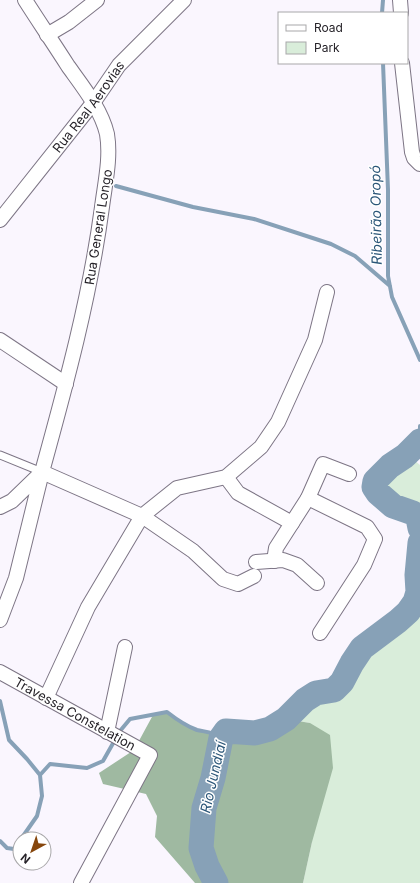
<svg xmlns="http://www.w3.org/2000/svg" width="420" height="883" viewBox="0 0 420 883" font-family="Inter,sans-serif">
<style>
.green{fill:#d9edda}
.forest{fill:#9fb9a1}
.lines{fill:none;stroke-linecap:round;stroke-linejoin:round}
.stream{stroke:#87a1b7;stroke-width:4}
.river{stroke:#87a1b7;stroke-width:25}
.lane-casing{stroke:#7d7585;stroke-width:9}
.street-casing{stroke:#7d7585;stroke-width:16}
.lane{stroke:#fff;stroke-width:7}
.street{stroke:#fff;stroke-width:14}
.labels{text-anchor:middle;stroke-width:3;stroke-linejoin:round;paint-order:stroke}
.street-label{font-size:13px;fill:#262329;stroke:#fff}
.water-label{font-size:14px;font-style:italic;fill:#2b5678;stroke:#fff}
</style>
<rect width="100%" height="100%" fill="#faf6fe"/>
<path class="green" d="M 407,454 L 420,465 L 420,528 L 418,518 L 413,513 L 393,506 L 378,493 L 374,487 L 375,481 L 390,466 Z
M 420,543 L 420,883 L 303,883 L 312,842 L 310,723 L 286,719 L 305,700 L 316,693 L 334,689 L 342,682 L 352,663 L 362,648 L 398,621 L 415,602 L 418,592 L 417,575 Z"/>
<path class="forest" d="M 167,712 C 176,719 186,726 197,730 C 206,732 214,732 221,738 L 226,731 L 255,733 L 270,729 L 286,719 L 310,723 L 330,735 L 333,768 L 312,842 L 303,883 L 195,883 L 155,837 L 157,816 L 146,794 L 103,784 L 99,773 L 134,750 L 153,715 Z"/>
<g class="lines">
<path class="stream" d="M 382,13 L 383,0
M 383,63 L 388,190 L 388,276 L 392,297 L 420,360
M 116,186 L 193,207 L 254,219 L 331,244 L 355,256 L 390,286
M 420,441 L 420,426
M 0,701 L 9,740 L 27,759 L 40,775
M 21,839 L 37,816 L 42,796 L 40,775 L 50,764 L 87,768 L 103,761 L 120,731 L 130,719 L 167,712 C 176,719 186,726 197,730 C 206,732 214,732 221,738
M 0,841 L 7,848 L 14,849 L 20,840"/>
<path class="river" d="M 420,441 L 405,456 L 390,466 L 375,481 L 374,487 L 378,493 L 393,506 L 413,513 L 418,518 L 420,528
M 216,883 L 207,866 L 201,848 L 204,808 L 213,778 L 221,738 L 226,731 L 255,733 L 270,729 L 286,719 L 305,700 L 316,693 L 334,690 L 342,682 L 352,663 L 362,648 L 398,621 L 408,612 L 415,602 L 418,592 L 417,575 L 420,543"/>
<g class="lane-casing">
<path id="lane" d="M 0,455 L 42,472"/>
</g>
<g class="street-casing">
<g id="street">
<path d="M 25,0 C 39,22 54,44 68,66 C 83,87 101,109 107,134 C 111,158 105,183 102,207 C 90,297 66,385 42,472 L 142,516 L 193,551 L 223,579 L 238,584 L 254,576"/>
<path d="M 400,0 L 401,13"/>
<path d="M 47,35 L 69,22 L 97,0"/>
<path d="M 402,63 L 412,152 L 414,158 L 420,164"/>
<path id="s1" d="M 0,220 L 93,103 L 119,65 L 184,0"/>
<path d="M 0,340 L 66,384"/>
<path d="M 226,477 L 238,493 L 292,523"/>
<path d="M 308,498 L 367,527 L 375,539 L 364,565 L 320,633"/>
<path d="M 0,507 L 12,501 L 42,472 L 16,578 L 0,620"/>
<path d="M 274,561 L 276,548 L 308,498 L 323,464 L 349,474"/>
<path d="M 256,562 L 283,560 L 297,565 L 317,583"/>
<path id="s2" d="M 0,672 L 150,755 L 81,883"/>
<path d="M 46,698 L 88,607 L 142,516 L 177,488 L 226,477 L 261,447 L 278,422 L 315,340 L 327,292"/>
<path d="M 107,732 L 125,647"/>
</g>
</g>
<use href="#lane" class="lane"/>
<use href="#street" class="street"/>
</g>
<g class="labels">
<g class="street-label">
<text dy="5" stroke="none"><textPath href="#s1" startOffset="144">Rua Real Aerovias</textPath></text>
<text transform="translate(98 227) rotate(-81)" y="5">Rua General Longo</text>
<text dy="5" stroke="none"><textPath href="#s2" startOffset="86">Travessa Constelation</textPath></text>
</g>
<g class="water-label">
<text transform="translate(376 215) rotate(-91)" y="5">Ribeirão Oropó</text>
<text transform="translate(213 777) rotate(-77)" y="5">Rio Jundiaí</text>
</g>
</g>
<rect x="278" y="12" width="130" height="52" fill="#ffffff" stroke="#a8a7a9"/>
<rect x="286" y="25" width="20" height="6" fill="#ffffff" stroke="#a8a7a9"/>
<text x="314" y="32" font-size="12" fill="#262329">Road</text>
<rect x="286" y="42" width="20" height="12" fill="#d9edda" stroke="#a8a7a9"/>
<text x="314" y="52" font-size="12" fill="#262329">Park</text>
<g transform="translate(32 851) rotate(220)"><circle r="19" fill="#ffffff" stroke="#a8a7a9"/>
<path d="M0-3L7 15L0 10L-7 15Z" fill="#86460c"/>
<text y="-6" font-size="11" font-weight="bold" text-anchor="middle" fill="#262329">N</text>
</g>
</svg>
